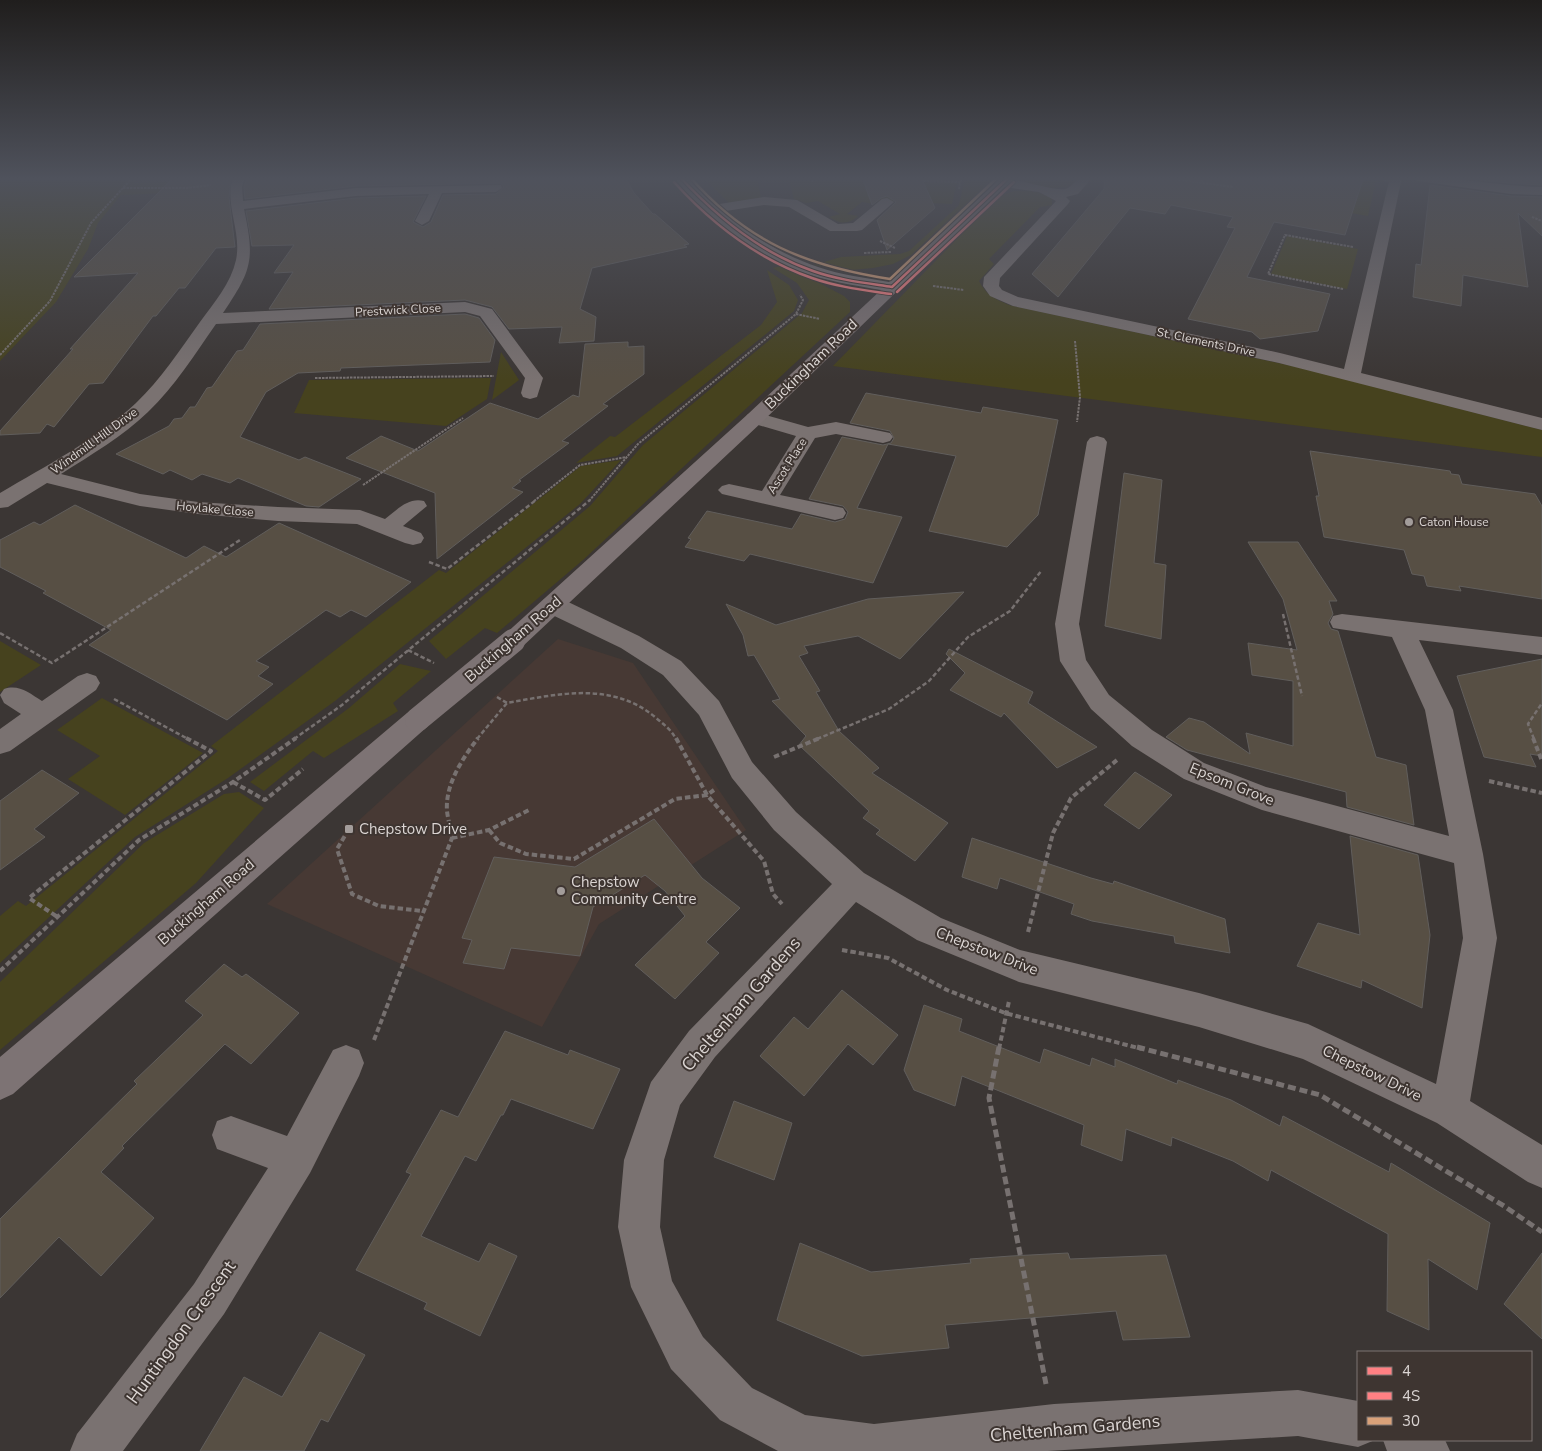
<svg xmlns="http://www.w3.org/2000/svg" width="1542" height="1451" viewBox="0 0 1542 1451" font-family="'Nunito Sans',sans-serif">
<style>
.built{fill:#473934}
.green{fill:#46421e}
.building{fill:#574f44;stroke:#615e5c}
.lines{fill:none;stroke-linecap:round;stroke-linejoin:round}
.path-far3{stroke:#777170;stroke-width:2;stroke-dasharray:2.5 1;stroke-linecap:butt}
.path-far2{stroke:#777170;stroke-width:2.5;stroke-dasharray:4.5 2.5;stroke-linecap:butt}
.path-far1{stroke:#777170;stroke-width:4;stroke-dasharray:5.5 3;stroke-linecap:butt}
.path{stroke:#777170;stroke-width:5;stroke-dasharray:8 4;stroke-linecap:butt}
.lane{fill:#7a7271;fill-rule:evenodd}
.street{fill:#7a7271;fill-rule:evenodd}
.secondary{fill:#7d7374;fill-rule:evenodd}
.secondary-bridge{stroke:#7d7374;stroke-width:24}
.bus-1-casing{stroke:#3e3531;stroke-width:4.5}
.bus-2-casing{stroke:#3e3531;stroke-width:4.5}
.bus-3-casing{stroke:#3e3531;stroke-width:4.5}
.bus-1{stroke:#ff8083;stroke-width:2.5}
.bus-2{stroke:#ff8083;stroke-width:2.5}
.bus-3{stroke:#d9a179;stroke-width:2.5}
.poi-dot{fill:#a39d9b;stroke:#3e3531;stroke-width:2}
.labels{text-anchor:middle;stroke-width:4;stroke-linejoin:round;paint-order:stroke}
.far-street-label{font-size:12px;fill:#dbd5d3;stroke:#3e3531}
.far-poi-label{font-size:12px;fill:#dbd5d3;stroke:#3e3531;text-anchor:start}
.street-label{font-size:15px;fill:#dbd5d3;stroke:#3e3531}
.poi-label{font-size:15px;fill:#dbd5d3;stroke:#3e3531;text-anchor:start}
.near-street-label{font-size:18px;fill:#dbd5d3;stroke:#3e3531}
</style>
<rect width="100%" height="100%" fill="#3b3634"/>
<path class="built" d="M 558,639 L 633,663 L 746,830 L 599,924 L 542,1027 L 267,904 Z"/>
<path class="green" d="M 0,177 L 138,177 L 134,183 L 192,181 L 217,191 L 121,195 L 98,223 L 88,249 L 56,302 L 0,361 Z
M 703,177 L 757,177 L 761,199 L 730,204 Z
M 788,177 L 862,177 L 927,190 L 921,177 L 962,177 L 957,181 L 952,204 L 878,201 L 874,204 L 862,202 L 847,214 L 858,216 C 848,225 840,224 829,217 L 840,214 L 818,201 L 806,203 L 794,199 Z
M 970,177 L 995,177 L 911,255 L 893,264 L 873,268 L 851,270 L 814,265 L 841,257 L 900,254 L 909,251 L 959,205 L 964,182 Z
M 1021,177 L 1065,177 L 1078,180 C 1063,193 1038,188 1022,180 Z
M 1357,177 L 1376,180 L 1368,216 L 1299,204 Z
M 1014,191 C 1028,191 1040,190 1052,199 L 1052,205 L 1040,207 L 989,259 L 994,264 L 979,281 C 986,295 995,299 1009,305 L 1301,368 L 1542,430 L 1542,457 L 833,366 L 999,196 Z
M 1287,236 L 1358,249 L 1347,289 L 1271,274 Z
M 785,265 L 844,296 L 850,302 L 850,312 L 583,560 L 497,633 L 485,628 L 446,659 L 429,641 L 590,506 L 643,445 L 802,313 L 809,300 L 797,283 L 773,268 Z
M 767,270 L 789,285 L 798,300 L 794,311 L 617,456 L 576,463 L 610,436 L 615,437 L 761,325 L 777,302 Z
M 501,352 L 519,380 L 492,400 Z
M 491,378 L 487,399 L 446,426 L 294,413 L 309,380 Z
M 621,460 L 580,504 L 335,701 L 228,778 L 135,837 L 0,963 L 0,916 L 18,901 L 26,906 L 218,751 L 211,746 L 439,570 L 446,573 L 581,466 Z
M 0,641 L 41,665 L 0,692 Z
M 400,664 L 431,671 L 393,703 L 398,711 L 324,758 L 313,751 L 264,791 L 250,782 L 349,708 Z
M 102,698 L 203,753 L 125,815 L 68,779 L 100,756 L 57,730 Z
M 239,792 L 264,808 L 196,883 L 0,1050 L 0,982 L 144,843 L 224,794 Z"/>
<path class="building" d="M 174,177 L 231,177 L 229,198 L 235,247 L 216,248 L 185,288 L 179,288 L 156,316 L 153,316 L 103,383 L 89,384 L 54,427 L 47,424 L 40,433 L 0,435 L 0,431 L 73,349 L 70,349 L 138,273 L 74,277 Z
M 247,177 L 625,177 L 634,193 L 653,214 L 655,214 L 689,244 L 684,245 L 687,247 L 592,268 L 580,309 L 596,317 L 594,341 L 559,343 L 562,327 L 509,329 L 492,307 L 465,300 L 269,309 L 293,272 L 274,273 L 294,245 L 252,246 L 246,211 L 356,198 L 426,196 L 413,222 L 423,227 L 431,222 L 443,195 L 496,194 L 504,187 L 501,183 L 356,186 L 245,199 L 244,187 Z
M 862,177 L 921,177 L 935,208 L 887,250 L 877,220 L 896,202 L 887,196 L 881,198 L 872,205 Z
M 1105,177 L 1362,177 L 1363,179 L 1345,235 L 1274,222 L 1247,277 L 1330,294 L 1318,331 L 1260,339 L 1252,332 L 1188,319 L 1235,228 L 1227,227 L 1233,217 L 1171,205 L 1165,214 L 1130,208 L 1058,297 L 1032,274 L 1104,189 Z
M 1450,177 L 1542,177 L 1542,185 L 1509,183 Z
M 1430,185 L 1511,196 L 1542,197 L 1542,236 L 1518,213 L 1528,287 L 1463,275 L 1461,306 L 1413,297 L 1416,264 L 1421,265 Z
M 465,314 L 479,318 L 495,340 L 490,362 L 341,368 L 340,371 L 298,373 L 266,392 L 240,437 L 299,460 L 305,457 L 361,479 L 319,507 L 306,506 L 238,478 L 230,483 L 202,474 L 192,480 L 170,470 L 163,474 L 116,454 L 169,426 L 174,419 L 182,418 L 190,407 L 195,407 L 207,388 L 212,387 L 237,351 L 243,350 L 260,324 Z
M 628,342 L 628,347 L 644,346 L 644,374 L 603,404 L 608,406 L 562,441 L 569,443 L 519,480 L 521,481 L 512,488 L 523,492 L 437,559 L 435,493 L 346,458 L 381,436 L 418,451 L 490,403 L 538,419 L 573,395 L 579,397 L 585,344 Z
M 866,393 L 981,413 L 983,407 L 1058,420 L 1038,515 L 1007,547 L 929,531 L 956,456 L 888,444 L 857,508 L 902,517 L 873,583 L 750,554 L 744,561 L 685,547 L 691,539 L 688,538 L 707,511 L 792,529 L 801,514 L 835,522 L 845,519 L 848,512 L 843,506 L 809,499 L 842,437 L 883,445 L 891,443 L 894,438 L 890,431 L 850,423 Z
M 1310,451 L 1450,471 L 1451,474 L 1459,475 L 1462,484 L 1535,494 L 1542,506 L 1542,599 L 1459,586 L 1461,591 L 1427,586 L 1424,576 L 1412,574 L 1404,550 L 1324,537 L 1316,496 L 1319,496 Z
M 1124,473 L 1162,480 L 1154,563 L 1166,565 L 1161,639 L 1105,626 Z
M 75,505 L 186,558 L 204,546 L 226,557 L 279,523 L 411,582 L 366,617 L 351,610 L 340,617 L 326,610 L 256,661 L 269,667 L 258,676 L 273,684 L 227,720 L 89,645 L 111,630 L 43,593 L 46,591 L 0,567 L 0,540 L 34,522 L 40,525 Z
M 1248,542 L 1298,542 L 1337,601 L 1329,601 L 1333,614 L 1328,623 L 1331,629 L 1338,631 L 1376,757 L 1406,765 L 1414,825 L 1347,807 L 1346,792 L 1187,750 L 1166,737 L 1189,718 L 1204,722 L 1250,754 L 1246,733 L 1293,746 L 1293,681 L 1252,675 L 1248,643 L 1297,650 L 1283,599 Z
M 964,592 L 900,659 L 858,636 L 804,646 L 808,653 L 799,656 L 820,691 L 816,692 L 839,731 L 879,768 L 872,773 L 948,823 L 915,861 L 876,834 L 880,830 L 863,818 L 869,811 L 799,745 L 806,736 L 772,701 L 780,699 L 754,655 L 748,656 L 743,635 L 726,604 L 776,625 L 868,599 Z
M 949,649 L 1033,692 L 1028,703 L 1097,747 L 1057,768 L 1004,713 L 1001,717 L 950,690 L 965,673 L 946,654 Z
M 1542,659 L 1542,756 L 1530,754 L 1536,767 L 1484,757 L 1457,676 Z
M 42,770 L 79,793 L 34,829 L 45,837 L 0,870 L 0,801 Z
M 1135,772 L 1172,795 L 1139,829 L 1104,805 Z
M 654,819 L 702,878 L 740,908 L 706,942 L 719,953 L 675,999 L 635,965 L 685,916 L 665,891 L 645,875 L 593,907 L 580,956 L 511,948 L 504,969 L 463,963 L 472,940 L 462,938 L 494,857 L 575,867 Z
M 1350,836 L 1418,855 L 1430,935 L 1422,1008 L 1362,980 L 1361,988 L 1297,966 L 1318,923 L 1360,935 Z
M 972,838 L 1091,878 L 1113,884 L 1114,881 L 1225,919 L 1230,953 L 1175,943 L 1174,936 L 1092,921 L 1071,914 L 1074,904 L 1000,878 L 997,889 L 962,877 Z
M 224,964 L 242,977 L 246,974 L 299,1013 L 251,1064 L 225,1044 L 122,1146 L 124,1148 L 101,1172 L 154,1218 L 101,1276 L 59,1237 L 0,1298 L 0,1219 L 137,1084 L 134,1081 L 203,1015 L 185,1001 Z
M 842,990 L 898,1035 L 873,1065 L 848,1044 L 804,1096 L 760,1056 L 794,1017 L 808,1029 Z
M 924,1005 L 962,1019 L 959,1031 L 1040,1063 L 1044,1049 L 1090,1066 L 1092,1058 L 1115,1067 L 1115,1059 L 1177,1084 L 1178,1080 L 1231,1100 L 1280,1126 L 1283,1116 L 1389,1172 L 1391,1163 L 1490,1223 L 1477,1290 L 1428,1259 L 1429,1330 L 1387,1311 L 1388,1234 L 1271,1170 L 1268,1181 L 1233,1161 L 1172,1137 L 1171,1146 L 1126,1129 L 1122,1161 L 1081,1145 L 1084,1125 L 962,1076 L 955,1106 L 914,1090 L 904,1070 Z
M 505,1031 L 568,1055 L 570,1050 L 620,1069 L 593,1129 L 511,1099 L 503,1115 L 501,1115 L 476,1161 L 465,1156 L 421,1236 L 479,1262 L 489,1243 L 517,1256 L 480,1336 L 424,1309 L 427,1303 L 356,1270 L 411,1174 L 406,1172 L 441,1110 L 458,1117 Z
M 734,1101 L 792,1123 L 774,1180 L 714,1157 Z
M 800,1243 L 871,1272 L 971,1263 L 970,1259 L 1011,1256 L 1068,1253 L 1070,1259 L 1166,1255 L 1190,1337 L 1123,1340 L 1116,1311 L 945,1325 L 949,1348 L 862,1356 L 777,1320 Z
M 1542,1253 L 1542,1339 L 1504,1304 Z
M 320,1332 L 365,1355 L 328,1422 L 321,1419 L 304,1451 L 200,1451 L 244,1377 L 282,1397 Z"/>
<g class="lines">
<path class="path-far3" d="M 811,177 L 812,182
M 1176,177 L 1174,179 L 1233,187
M 1190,177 L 1202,181 L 1204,177
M 923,181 L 960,182
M 123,188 L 187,188 L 211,185
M 959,189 L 960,182 L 965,177
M 1532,217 L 1542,221
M 880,241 L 895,248
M 864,253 L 891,252
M 933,286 L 964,290
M 1343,289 L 1268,274 L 1285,235 L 1353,247
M 796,314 L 820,319
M 1075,341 L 1080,397 L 1077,422
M 0,355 L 50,301 L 91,223 L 133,177
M 315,378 L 494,376
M 363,485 L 463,418
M 534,501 L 580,465 L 627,457
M 589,501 L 638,444 L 796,314 L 803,300 L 800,295"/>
<path class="path-far2" d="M 429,562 L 447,569 L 536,500
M 1283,614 L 1302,696
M 0,633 L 52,663 L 240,540
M 408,650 L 434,663
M 497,697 L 507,703 C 558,694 611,681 655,717 C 663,724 671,729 676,739
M 114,699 L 188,739
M 294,739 L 342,705 L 590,500
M 477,739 L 507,703
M 817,739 L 889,709 L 929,681 L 968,637 L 1010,611 L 1042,570
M 1534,739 L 1528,724 L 1542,703"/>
<path class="path-far1" d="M 676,738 L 707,795 L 764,861 L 773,894 L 782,904
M 1533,738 L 1542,761
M 774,757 L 820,738
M 1489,781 L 1542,793
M 233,782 L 265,800 L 303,769
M 349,829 L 337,849 L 352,894 L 379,906 L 422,911
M 489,830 L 500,843 L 526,854 L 574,859 L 675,799 L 707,795 L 714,790
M 452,838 L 489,830 L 531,809
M 56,916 L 29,898 L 211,751 L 186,738
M 1028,932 L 1053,833 L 1071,798 L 1117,760
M 842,950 L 888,958 L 947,990 L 1005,1013 L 1142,1049
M 0,971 L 139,840 L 233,782 L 296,738
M 374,1040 L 452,838 C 451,829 448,820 447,811 C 445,784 463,758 478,738
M 999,1049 L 1009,1001"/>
<path class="path" d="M 999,1047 L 989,1098 L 1046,1384
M 1137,1047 L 1320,1095 L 1504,1206 L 1542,1232"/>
<path class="lane" d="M 1364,177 L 1383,177 L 1399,181 L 1395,183 Z"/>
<path class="street" d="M 233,177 L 245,177 L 242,187 L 243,201 L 356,188 L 501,185 L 502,188 L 496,192 L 442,193 L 429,221 L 422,225 L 415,221 L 429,194 L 356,196 L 244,209 C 255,260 252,270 223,313 L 465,302 L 492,309 L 543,378 L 537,397 L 530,399 L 523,397 L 521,393 L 525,378 L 480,316 L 465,312 L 216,324 C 195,354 175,386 148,412 C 123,436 91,455 61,474 L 140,494 L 198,502 L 278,507 L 360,510 L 385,519 C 397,510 408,497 424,501 L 427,506 L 403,526 L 421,533 L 424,538 L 421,543 L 413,545 L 405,543 L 357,524 L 278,521 L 198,514 L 140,506 L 47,483 L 8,507 L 0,508 L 0,493 C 46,466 97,439 136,403 C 161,379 180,350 200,322 C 214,303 231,283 236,260 C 242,231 224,205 233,177 Z
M 1080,177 L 1093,177 L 1078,194 L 1066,197 L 1070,201 L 1068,204 L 1000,278 L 999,286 L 1002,290 L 1018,297 L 1280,353 L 1344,369 L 1390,177 L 1402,177 L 1361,373 L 1542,418 L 1542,430 L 1279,363 L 1013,306 L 990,296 L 983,286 L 984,277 L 1056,201 L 1039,192 L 998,186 L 997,183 L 998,180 C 1017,176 1058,194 1068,188 C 1072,186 1076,180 1080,177 Z
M 1412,177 C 1456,177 1498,186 1542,187 L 1542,195 L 1511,194 L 1418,181 Z
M 764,197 L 797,200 L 838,224 L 853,223 L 882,199 L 887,198 L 894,202 L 862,230 L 857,231 L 830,231 L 789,207 L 764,205 L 713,213 L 706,209 L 713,205 Z
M 755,412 L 808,427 L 836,422 L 890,433 L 893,437 L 890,441 L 883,443 L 836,434 L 815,438 L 780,495 L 843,508 L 846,513 L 843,518 L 835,520 L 722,494 L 718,490 L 722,486 L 729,484 L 762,491 L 796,436 L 748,422 L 745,418 L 748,414 Z
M 1097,436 L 1104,438 L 1107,442 L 1079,624 L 1086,660 L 1109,695 L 1152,730 L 1204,763 L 1266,787 L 1449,836 L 1425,710 L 1392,637 L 1333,628 L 1330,622 L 1333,616 L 1342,614 L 1542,637 L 1542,655 L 1419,640 L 1453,710 L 1483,854 L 1497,938 L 1470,1101 L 1542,1145 L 1542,1188 L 1528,1182 L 1437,1123 L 1303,1059 L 1199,1027 L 1019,982 L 917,940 L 856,902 L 715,1057 L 680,1105 L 664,1160 L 660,1227 L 672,1281 L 703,1337 L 752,1388 L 805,1415 L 874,1424 L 1054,1404 L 1298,1390 L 1358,1401 L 1358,1440 L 1375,1440 L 1358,1447 L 1298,1436 L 1048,1451 L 778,1451 L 720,1420 L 671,1369 L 631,1287 L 618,1227 L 624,1160 L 651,1082 L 689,1031 L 832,884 L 774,830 L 732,778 L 699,715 L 663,675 L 621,648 L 544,611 L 541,605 L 544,599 L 553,597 L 562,599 L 639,636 L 681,661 L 719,701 L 752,762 L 796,812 L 864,873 L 941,918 L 1020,950 L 1199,993 L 1308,1024 L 1436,1084 L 1463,938 L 1454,863 L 1262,810 L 1184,779 L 1132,746 L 1091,709 L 1060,661 L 1055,624 L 1087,442 L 1090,438 Z
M 87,673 L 96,676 L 100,683 L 96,690 L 10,751 L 0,754 L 0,729 L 21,714 L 4,703 L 0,695 L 4,689 C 19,684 29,693 42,701 L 78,676 Z
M 346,1045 L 359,1050 L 364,1063 L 359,1076 L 310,1173 L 224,1314 L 123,1451 L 70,1451 L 77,1434 L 194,1284 L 268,1168 L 217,1149 L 212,1135 L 217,1121 L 231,1116 L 287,1136 L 333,1050 Z
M 1383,1440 L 1445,1440 L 1450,1451 L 1387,1451 Z"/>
<path class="secondary" d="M 674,177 L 687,177 C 720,216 770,251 818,267 C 841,275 866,278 889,282 L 1002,177 L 1015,177 L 762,422 L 522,647 L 513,650 L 504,647 L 500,641 L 504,635 L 748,414 L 881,290 C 853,285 825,281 799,271 C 755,253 701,215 674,177 Z
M 417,710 L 427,713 L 431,720 L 427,727 L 13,1094 L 0,1100 L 0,1057 L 407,713 Z"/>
<path class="secondary-bridge" d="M 417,720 L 513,641"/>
<g class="bus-1-casing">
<path id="bus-1" d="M 680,177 C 717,217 761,253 813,271 C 838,280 866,283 892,287
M 892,287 L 1009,177"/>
</g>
<g class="bus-2-casing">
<path id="bus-2" d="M 674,182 C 712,224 757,259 812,278 C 837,287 864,290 891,294
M 897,292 L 1014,182"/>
</g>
<g class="bus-3-casing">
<path id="bus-3" d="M 690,177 C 747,242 806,266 890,279 L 998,177"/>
</g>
<use href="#bus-1" class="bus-1"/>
<use href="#bus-2" class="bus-2"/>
<use href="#bus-3" class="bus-3"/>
</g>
<linearGradient id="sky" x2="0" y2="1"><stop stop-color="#201e1d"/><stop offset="0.47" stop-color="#4f525c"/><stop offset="1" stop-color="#4f525c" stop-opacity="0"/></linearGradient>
<rect width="1542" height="380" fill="url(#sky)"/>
<g class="poi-dot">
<circle cx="1409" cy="522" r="5"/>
<rect x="344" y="824" width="10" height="10" rx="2.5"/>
<circle cx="561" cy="891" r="5"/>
</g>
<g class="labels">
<g class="far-street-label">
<text transform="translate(398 310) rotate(-3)" y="4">Prestwick Close</text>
<text transform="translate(1206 342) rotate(12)" y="4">St. Clements Drive</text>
<text transform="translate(94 441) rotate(-36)" y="4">Windmill Hill Drive</text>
<text transform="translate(787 466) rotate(-58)" y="4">Ascot Place</text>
<text transform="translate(215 509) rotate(5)" y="4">Hoylake Close</text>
</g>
<g class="far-poi-label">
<text x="1419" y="526">Caton House</text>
</g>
<g class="street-label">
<text transform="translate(811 364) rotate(-44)" y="5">Buckingham Road</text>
<text transform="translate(513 639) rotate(-41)" y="5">Buckingham Road</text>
<text transform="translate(1232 784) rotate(22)" y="5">Epsom Grove</text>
<text transform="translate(206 902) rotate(-41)" y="5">Buckingham Road</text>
<text transform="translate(987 951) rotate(21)" y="5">Chepstow Drive</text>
<text transform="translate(1372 1073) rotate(26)" y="5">Chepstow Drive</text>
</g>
<g class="poi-label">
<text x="359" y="834">Chepstow Drive</text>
<text x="571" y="887">Chepstow<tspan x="571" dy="17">Community Centre</tspan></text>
</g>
<g class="near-street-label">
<text transform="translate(741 1004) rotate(-49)" y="6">Cheltenham Gardens</text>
<text transform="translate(181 1332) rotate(-54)" y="6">Huntingdon Crescent</text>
<text transform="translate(1075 1428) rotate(-5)" y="6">Cheltenham Gardens</text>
</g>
</g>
<rect x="1357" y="1351" width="175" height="90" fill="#3e3531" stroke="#7d7572"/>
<rect x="1367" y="1367" width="25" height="8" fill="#ff8083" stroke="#7d7572"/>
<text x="1402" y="1376" font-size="15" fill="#dbd5d3">4</text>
<rect x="1367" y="1392" width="25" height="8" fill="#ff8083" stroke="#7d7572"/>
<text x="1402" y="1401" font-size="15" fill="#dbd5d3">4S</text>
<rect x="1367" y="1417" width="25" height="8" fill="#d9a179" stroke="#7d7572"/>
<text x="1402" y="1426" font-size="15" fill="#dbd5d3">30</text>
</svg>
